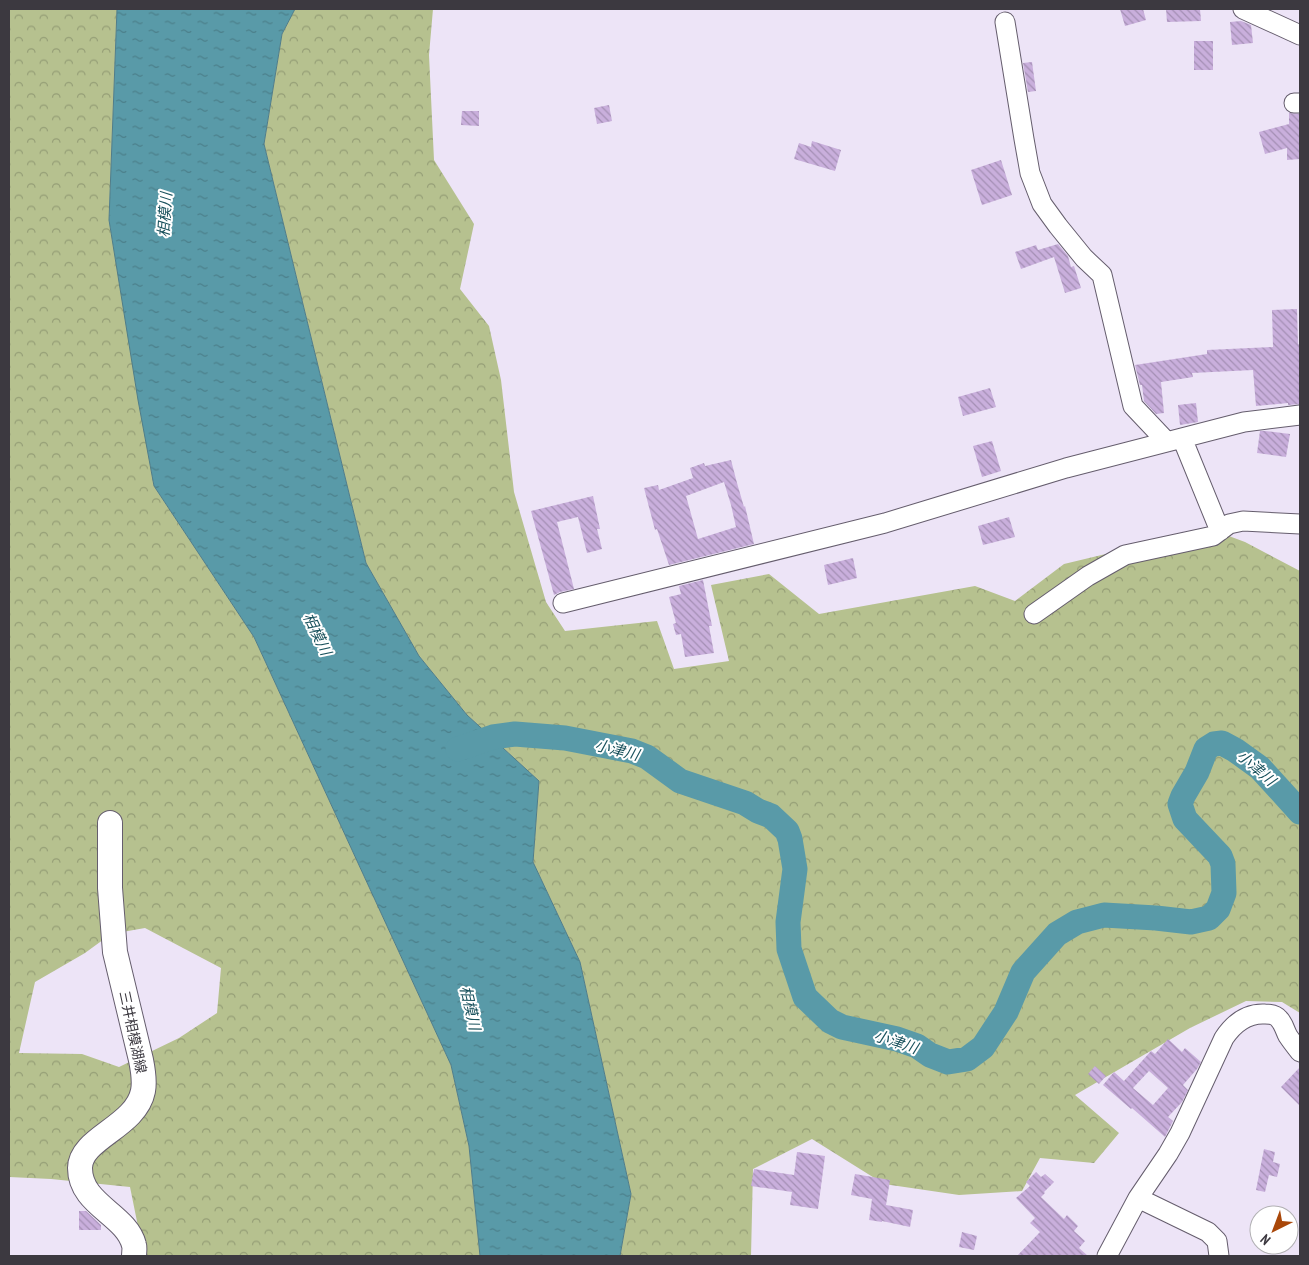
<svg xmlns="http://www.w3.org/2000/svg" width="1309" height="1265" viewBox="0 0 1309 1265" font-family="'PT Sans Narrow','Noto Sans JP',sans-serif">
<style>
.forest{fill:url(#forest-crowns);fill-rule:evenodd}
.water{fill:url(#water-ripples);stroke:#507d89}
.lines{fill:none;stroke-linecap:round;stroke-linejoin:round}
.river{stroke:#599aa8;stroke-width:25}
.building{fill:url(#building-back-hatch);fill-rule:evenodd}
.minor-casing{stroke:#655d6d;stroke-width:21}
.major-casing{stroke:#655d6d;stroke-width:26}
.minor{stroke:#fff;stroke-width:19}
.major{stroke:#fff;stroke-width:24}
.labels{text-anchor:middle;stroke-width:4;stroke-linejoin:round;paint-order:stroke}
.street-label{font-size:14px;fill:#3c3940;stroke:#fff}
.water-label{font-size:15px;font-style:italic;fill:#1a525d;stroke:#fff}
</style>
<defs>
<pattern id="forest-crowns" width="20" height="18" patternUnits="userSpaceOnUse" patternTransform="scale(1.25)"><rect width="20" height="18" fill="#b6c18f"/><path d="M2 6a3 3 0 1 1 6 0M12 15a3 3 0 1 1 6 0" fill="none" stroke="#959e76"/></pattern>
<pattern id="water-ripples" width="26" height="14" patternUnits="userSpaceOnUse" patternTransform="scale(1.25)"><rect width="26" height="14" fill="#599aa8"/><path d="M2 4q2-2 4 0t4 0M15 11q2-2 4 0t4 0" fill="none" stroke="#4b7f8a"/></pattern>
<pattern id="building-back-hatch" width="6" height="6" patternUnits="userSpaceOnUse" patternTransform="scale(1.25)"><rect width="6" height="6" fill="#c9afdc"/><path d="M-1 5l2 2M0 0l6 6M5-1l2 2" fill="none" stroke="#a48fb4"/></pattern>
</defs>
<rect width="100%" height="100%" fill="#ede4f7"/>
<path class="forest" d="M 9,9 L 117,9 L 109,220 L 154,486 L 254,637 L 451,1065 L 469,1146 L 480,1256 L 144,1256 L 130,1187 L 51,1179 L 9,1177 ZM 145,928 L 221,968 L 217,1013 L 179,1038 L 119,1067 L 82,1054 L 19,1053 L 35,982 L 85,953 L 111,934 Z
M 295,9 L 433,9 L 429,55 L 434,160 L 474,224 L 460,289 L 489,326 L 501,380 L 514,492 L 546,602 L 565,631 L 657,621 L 674,669 L 729,661 L 711,585 L 769,574 L 819,614 L 975,586 L 1015,601 L 1064,564 L 1210,529 L 1245,542 L 1300,571 L 1300,1013 L 1282,1002 L 1246,1001 L 1190,1028 L 1075,1095 L 1119,1133 L 1094,1163 L 1040,1158 L 1022,1191 L 959,1195 L 884,1184 L 812,1139 L 753,1169 L 751,1256 L 620,1256 L 631,1194 L 580,962 L 533,862 L 539,781 L 467,715 L 419,656 L 366,563 L 264,144 L 282,34 Z"/>
<path class="water" d="M 117,9 L 295,9 L 282,34 L 264,144 L 366,563 L 419,656 L 467,715 L 539,781 L 533,862 L 580,962 L 631,1194 L 620,1256 L 480,1256 L 469,1146 L 451,1065 L 254,637 L 154,486 L 138,400 L 109,220 Z"/>
<g class="lines">
<path class="river" d="M 458,749 L 493,737 L 515,734 L 565,738 L 632,751 L 647,757 L 680,781 L 745,803 L 758,811 L 771,816 L 787,831 L 790,839 L 795,869 L 788,922 L 789,949 L 805,997 L 830,1021 L 842,1027 L 897,1039 L 917,1046 L 930,1055 L 948,1062 L 967,1059 L 983,1047 L 1006,1012 L 1023,972 L 1057,934 L 1077,922 L 1104,915 L 1156,918 L 1191,922 L 1209,918 L 1218,909 L 1224,893 L 1223,864 L 1220,856 L 1185,819 L 1180,804 L 1183,796 L 1197,772 L 1206,749 L 1214,744 L 1222,743 L 1235,750 L 1260,768 L 1300,812"/>
</g>
<path class="building" d="M 1120,9 L 1143,9 L 1146,20 L 1125,26 Z
M 1166,9 L 1200,9 L 1201,21 L 1167,22 Z
M 1241,21 L 1251,25 L 1253,43 L 1232,45 L 1230,22 Z
M 1194,41 L 1213,41 L 1213,70 L 1194,70 Z
M 1032,62 L 1036,91 L 1028,92 L 1023,63 Z
M 609,105 L 612,121 L 597,124 L 594,108 Z
M 462,111 L 479,111 L 479,126 L 461,125 Z
M 1289,113 L 1300,114 L 1300,159 L 1287,160 L 1287,148 L 1265,154 L 1259,132 L 1289,124 Z
M 812,141 L 841,150 L 835,171 L 794,159 L 799,143 L 811,147 Z
M 1001,160 L 1012,195 L 982,205 L 971,170 Z
M 1058,244 L 1068,256 L 1071,267 L 1074,266 L 1081,288 L 1065,293 L 1054,257 L 1021,269 L 1015,252 L 1036,245 L 1038,250 Z
M 1297,309 L 1298,344 L 1300,345 L 1300,404 L 1288,405 L 1288,403 L 1256,406 L 1253,370 L 1192,373 L 1193,377 L 1161,382 L 1164,413 L 1156,414 L 1144,401 L 1142,385 L 1140,385 L 1135,365 L 1207,354 L 1207,350 L 1273,347 L 1272,310 Z
M 990,388 L 996,407 L 963,416 L 958,397 Z
M 1196,403 L 1198,422 L 1180,425 L 1178,405 Z
M 1260,431 L 1265,431 L 1290,434 L 1286,457 L 1257,453 Z
M 992,441 L 1001,471 L 982,477 L 973,446 Z
M 731,460 L 737,483 L 744,507 L 745,506 L 754,544 L 669,565 L 657,529 L 655,530 L 644,488 L 658,485 L 659,490 L 693,478 L 690,468 L 704,463 L 705,466 ZM 724,482 L 731,505 L 736,527 L 698,539 L 686,496 Z
M 593,496 L 600,529 L 597,529 L 602,549 L 587,553 L 578,517 L 557,522 L 574,589 L 560,592 L 554,595 L 531,511 Z
M 1009,517 L 1015,537 L 983,545 L 978,526 Z
M 853,558 L 857,578 L 828,585 L 824,565 Z
M 703,580 L 712,626 L 709,626 L 714,653 L 685,657 L 681,634 L 676,635 L 673,624 L 676,623 L 669,597 L 681,594 L 679,586 Z
M 1168,1039 L 1182,1052 L 1185,1048 L 1201,1062 L 1197,1069 L 1183,1085 L 1188,1090 L 1182,1102 L 1168,1117 L 1173,1121 L 1165,1137 L 1132,1108 L 1131,1109 L 1103,1085 L 1114,1072 L 1124,1081 L 1151,1051 L 1155,1054 ZM 1149,1071 L 1168,1088 L 1153,1105 L 1133,1088 Z
M 1095,1066 L 1106,1076 L 1099,1084 L 1088,1074 Z
M 1300,1067 L 1300,1106 L 1281,1087 Z
M 1264,1149 L 1275,1152 L 1273,1162 L 1280,1164 L 1277,1177 L 1269,1175 L 1265,1192 L 1256,1190 Z
M 797,1152 L 825,1156 L 818,1209 L 790,1205 L 792,1192 L 751,1186 L 754,1169 L 794,1175 Z
M 1036,1172 L 1041,1177 L 1045,1174 L 1054,1182 L 1044,1192 L 1045,1193 L 1041,1197 L 1064,1219 L 1067,1215 L 1078,1226 L 1074,1231 L 1085,1241 L 1079,1248 L 1088,1256 L 1017,1256 L 1040,1232 L 1030,1223 L 1035,1218 L 1016,1198 L 1030,1186 L 1026,1182 Z
M 855,1174 L 890,1180 L 886,1205 L 913,1210 L 910,1227 L 882,1221 L 882,1222 L 869,1220 L 872,1199 L 851,1195 Z
M 79,1211 L 86,1211 L 101,1225 L 101,1230 L 79,1230 Z
M 962,1232 L 977,1236 L 974,1250 L 959,1247 Z"/>
<g class="lines">
<g class="minor-casing">
<path id="minor" d="M 1243,9 L 1300,35
M 1005,22 L 1024,139 L 1030,173 L 1042,204 L 1058,226 L 1084,258 L 1102,275 L 1133,406 L 1167,442
M 1294,103 L 1300,103
M 1182,438 L 1220,531
M 563,603 L 885,523 L 1066,468 L 1244,422 L 1300,415
M 1034,614 L 1088,576 L 1125,555 L 1213,536 L 1229,524 L 1243,521 L 1300,524
M 1138,1198 L 1208,1232 L 1217,1241 L 1219,1256
M 1107,1256 L 1138,1198 L 1168,1154 L 1180,1133 L 1224,1038 C 1234,1023 1247,1013 1265,1014 C 1271,1014 1276,1015 1279,1019 C 1284,1024 1285,1031 1288,1036 C 1292,1042 1296,1047 1300,1052"/>
</g>
<g class="major-casing">
<path id="major" d="M 110,823 L 110,888 L 115,952 L 141,1060 C 143,1070 145,1081 143,1091 C 136,1127 80,1138 80,1168 C 80,1205 126,1214 134,1245 C 135,1248 134,1253 134,1256"/>
</g>
<use href="#minor" class="minor"/>
<use href="#major" class="major"/>
</g>
<g class="labels">
<g class="street-label">
<text transform="translate(133 1032) rotate(78)" y="5">三井相模湖線</text>
</g>
<g class="water-label">
<text transform="translate(165 215) rotate(-86)" y="5">相模川</text>
<text transform="translate(317 634) rotate(64)" y="5">相模川</text>
<text transform="translate(617 750) rotate(14)" y="5">小津川</text>
<text transform="translate(1256 768) rotate(41)" y="5">小津川</text>
<text transform="translate(470 1008) rotate(77)" y="5">相模川</text>
<text transform="translate(896 1042) rotate(18)" y="5">小津川</text>
</g>
</g>
<rect width="1309" height="1265" fill="none" stroke="#3c3940" stroke-width="20"/>
<g transform="translate(1274 1230) rotate(222)"><circle r="24" fill="#ffffff" stroke="#b1b0b3"/>
<path d="M0-4L9 19L0 12L-9 19Z" fill="#a94709"/>
<text y="-8" font-size="14" font-weight="bold" text-anchor="middle" fill="#3c3940">N</text>
</g>
</svg>
